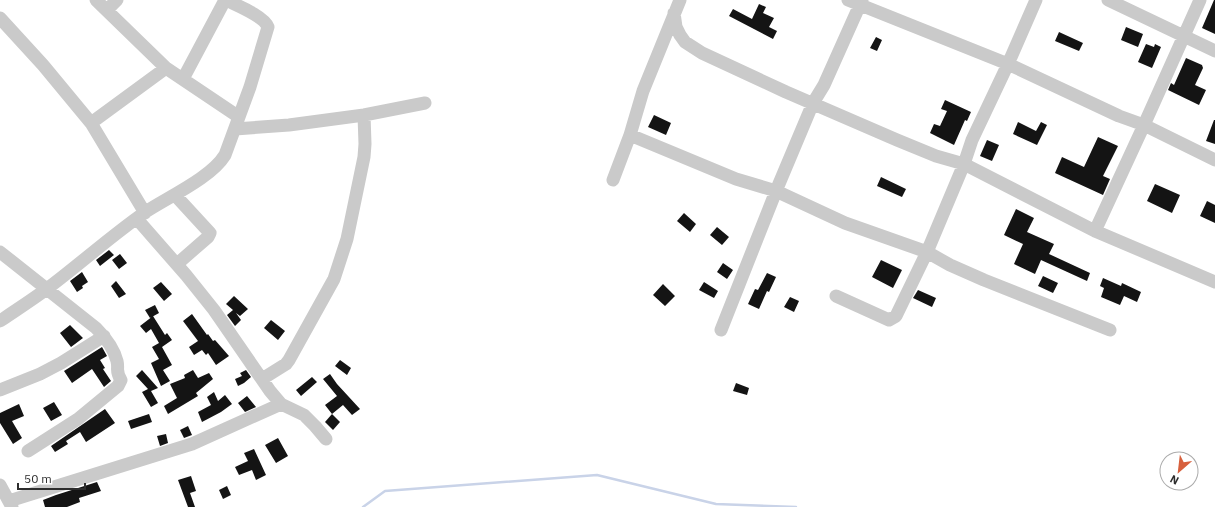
<svg xmlns="http://www.w3.org/2000/svg" width="1215" height="507" viewBox="0 0 1215 507" font-family="'IBM Plex Sans',sans-serif">
<style>
.lines{fill:none;stroke-linecap:round;stroke-linejoin:round}
.stream{stroke:#c9d3e8;stroke-width:2.5}
.building{fill:#141414}
.minor{stroke:#cacaca;stroke-width:13}
</style>
<rect width="100%" height="100%" fill="#fff"/>
<g class="lines">
<path class="stream" d="M 363,507 L 385,491 L 597,475 L 716,504 L 796,507"/>
</g>
<path class="building" d="M 1214,0 L 1215,0 L 1215,34 L 1202,28 Z
M 759,4 L 766,7 L 763,13 L 774,18 L 769,27 L 777,31 L 773,39 L 729,16 L 733,9 L 752,19 Z
M 1126,27 L 1143,34 L 1138,47 L 1121,40 Z
M 1059,32 L 1083,43 L 1079,51 L 1055,41 Z
M 876,37 L 882,40 L 877,51 L 870,48 Z
M 1146,44 L 1154,47 L 1155,44 L 1161,47 L 1152,68 L 1138,62 Z
M 1186,58 L 1202,65 L 1203,68 L 1195,85 L 1206,90 L 1199,105 L 1168,90 L 1171,83 L 1174,85 Z
M 945,100 L 971,112 L 967,121 L 965,120 L 954,145 L 930,133 L 934,124 L 940,126 L 947,111 L 941,109 Z
M 654,115 L 671,123 L 666,135 L 648,127 Z
M 1214,120 L 1215,120 L 1215,144 L 1206,141 Z
M 1018,122 L 1036,131 L 1041,122 L 1047,125 L 1037,145 L 1013,134 Z
M 1098,137 L 1118,146 L 1103,176 L 1110,179 L 1103,195 L 1055,173 L 1062,157 L 1084,167 Z
M 987,140 L 999,145 L 992,161 L 980,156 Z
M 881,177 L 906,189 L 902,197 L 877,186 Z
M 1155,184 L 1180,195 L 1172,213 L 1147,201 Z
M 1207,201 L 1215,205 L 1215,223 L 1200,216 Z
M 1016,209 L 1034,218 L 1027,232 L 1054,244 L 1049,254 L 1090,273 L 1087,281 L 1041,260 L 1035,274 L 1014,264 L 1023,244 L 1004,235 Z
M 684,213 L 696,224 L 690,232 L 677,221 Z
M 717,227 L 729,237 L 722,245 L 710,235 Z
M 109,250 L 114,255 L 100,266 L 96,260 Z
M 120,254 L 127,263 L 119,269 L 112,260 Z
M 881,260 L 902,270 L 893,288 L 872,277 Z
M 723,263 L 733,270 L 727,279 L 717,272 Z
M 82,272 L 88,282 L 82,286 L 83,288 L 77,292 L 70,281 Z
M 767,273 L 776,277 L 769,292 L 767,291 L 759,309 L 748,304 L 755,289 L 758,290 Z
M 1043,276 L 1058,283 L 1053,293 L 1038,286 Z
M 1103,278 L 1121,286 L 1122,283 L 1141,292 L 1137,302 L 1124,296 L 1120,305 L 1101,297 L 1104,288 L 1100,286 Z
M 116,281 L 126,294 L 119,298 L 111,286 Z
M 161,282 L 172,294 L 164,301 L 153,288 Z
M 704,282 L 718,291 L 714,298 L 699,290 Z
M 663,284 L 675,296 L 665,306 L 653,295 Z
M 918,290 L 936,298 L 932,307 L 913,298 Z
M 234,296 L 248,309 L 240,316 L 236,313 L 241,320 L 235,326 L 227,315 L 233,310 L 226,304 Z
M 790,297 L 799,301 L 794,312 L 784,307 Z
M 155,305 L 159,313 L 150,318 L 145,310 Z
M 192,314 L 207,335 L 208,334 L 213,341 L 215,340 L 229,356 L 216,365 L 208,353 L 206,355 L 202,350 L 194,355 L 189,347 L 198,341 L 183,321 Z
M 153,316 L 165,335 L 167,333 L 172,340 L 162,347 L 172,365 L 163,370 L 170,381 L 161,386 L 151,363 L 159,359 L 152,347 L 159,343 L 151,329 L 146,333 L 140,326 Z
M 271,320 L 285,331 L 278,340 L 264,328 Z
M 70,325 L 83,338 L 71,347 L 60,333 Z
M 102,347 L 107,356 L 100,360 L 105,368 L 103,369 L 111,381 L 104,387 L 92,369 L 72,383 L 64,371 Z
M 340,360 L 351,368 L 347,375 L 335,366 Z
M 142,370 L 158,388 L 151,391 L 158,403 L 151,407 L 142,392 L 148,389 L 136,376 Z
M 193,370 L 198,378 L 209,373 L 213,379 L 196,393 L 198,396 L 168,414 L 164,406 L 177,398 L 170,384 L 185,378 L 184,375 Z
M 246,370 L 251,377 L 244,383 L 238,386 L 235,379 L 242,376 L 240,373 Z
M 330,374 L 337,384 L 360,409 L 352,415 L 343,405 L 332,414 L 325,405 L 337,396 L 323,379 Z
M 312,377 L 317,382 L 301,396 L 296,390 Z
M 736,383 L 749,388 L 747,395 L 733,391 Z
M 214,392 L 218,401 L 225,395 L 232,404 L 221,412 L 202,422 L 198,412 L 211,405 L 207,397 Z
M 247,396 L 256,407 L 245,412 L 238,403 Z
M 54,402 L 62,415 L 51,421 L 43,408 Z
M 19,404 L 24,416 L 12,421 L 22,438 L 13,444 L 0,423 L 0,413 Z
M 105,409 L 115,423 L 86,442 L 80,432 L 66,441 L 68,444 L 55,452 L 51,446 Z
M 149,414 L 152,422 L 131,429 L 128,421 Z
M 332,414 L 340,422 L 333,430 L 325,422 Z
M 188,426 L 192,435 L 184,438 L 180,430 Z
M 166,434 L 168,443 L 160,446 L 157,436 Z
M 278,438 L 288,456 L 276,463 L 265,445 Z
M 254,449 L 266,475 L 256,480 L 252,470 L 239,475 L 235,467 L 248,461 L 244,453 Z
M 191,476 L 196,491 L 190,493 L 195,507 L 188,507 L 178,480 Z
M 97,482 L 101,491 L 79,498 L 80,502 L 67,507 L 45,507 L 43,500 L 56,495 Z
M 227,486 L 231,495 L 223,499 L 219,490 Z"/>
<g class="lines">
<path class="minor" d="M 96,0 L 166,68 L 239,117
M 848,0 L 1008,64 L 1119,116 L 1144,125 L 1215,160
M 1108,0 L 1215,51
M 107,10 L 117,0
M 674,13 L 676,27 L 680,35 L 685,42 L 702,53 L 786,92 L 897,140 L 936,156 L 964,164 L 1095,231 L 1215,282
M 0,18 L 43,65 L 91,123 L 145,213
M 183,79 L 225,0
M 91,123 L 166,68
M 235,129 L 289,125 L 364,115 L 425,103
M 630,135 L 736,179 L 776,191 L 845,223 L 927,252 L 950,265 L 984,280 L 1110,330
M 613,180 L 630,135 L 643,91 L 680,0
M 175,195 L 210,233 L 208,237 L 177,264
M 137,219 L 186,275 L 214,310 L 270,391 L 281,404 L 304,415 L 315,426 L 326,439
M 1095,231 L 1144,125 L 1200,0
M 0,252 L 96,328 C 105,337 114,349 117,361 C 119,370 115,370 121,380 L 118,386 L 78,419 L 28,451
M 836,296 L 889,320 L 896,316 L 927,252 L 964,164 L 972,140 L 1008,64 L 1036,0
M 0,321 C 16,310 32,300 48,288 C 80,264 111,236 144,213 C 168,197 211,178 225,155 L 250,87 L 268,27 C 264,16 236,5 226,0
M 721,330 L 776,191 L 813,103 L 824,85 L 862,0
M 262,379 L 286,364 L 289,360 L 334,279 L 347,239 L 364,157 L 365,144 L 364,115
M 0,390 L 40,374 L 61,363 L 104,336
M 0,485 L 12,507
M 9,501 L 192,444 L 281,404"/>
</g>
<g transform="translate(1179 471) rotate(208)"><circle r="19" fill="#ffffff" stroke="#ababab"/>
<path d="M0-3L7 15L0 10L-7 15Z" fill="#d7603d"/>
<text y="-6" font-size="11" font-weight="bold" text-anchor="middle" fill="#2d2d2d">N</text>
</g>
<path d="M18 483v6h67v-6" fill="none" stroke="#2d2d2d" stroke-width="2"/>
<text x="24" y="483" font-size="12" fill="#2d2d2d" stroke="#ffffff" stroke-width="3" paint-order="stroke">50 m</text>
</svg>
